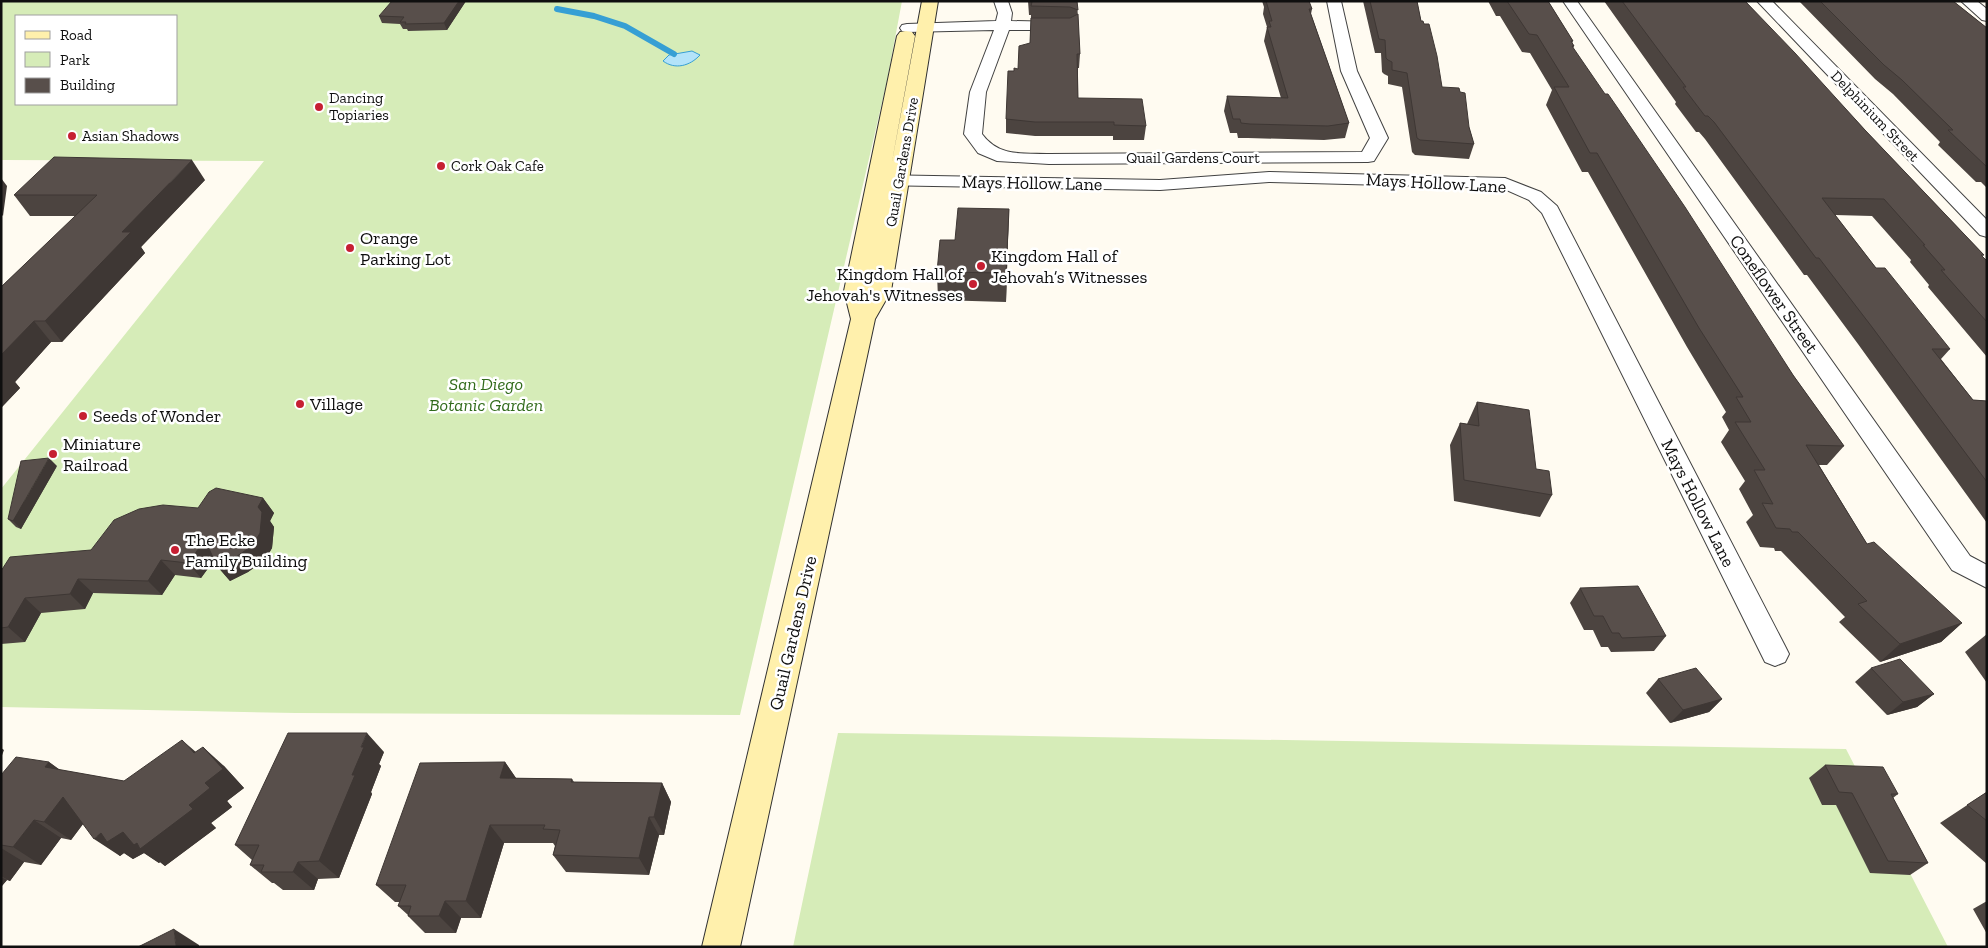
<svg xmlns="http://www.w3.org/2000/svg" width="1988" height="948" viewBox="0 0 1988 948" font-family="'Zilla Slab',serif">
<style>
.green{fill:#d6ecb8;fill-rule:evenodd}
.water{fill:#b3e3f9;stroke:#369fd4}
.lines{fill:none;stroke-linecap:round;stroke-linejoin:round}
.stream{stroke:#369fd4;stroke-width:6}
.minor-casing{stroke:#424242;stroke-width:2}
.secondary-casing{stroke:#313131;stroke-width:2}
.minor{fill:#fff;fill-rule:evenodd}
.secondary{fill:#fff0ac;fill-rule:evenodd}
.wall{fill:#4c4440}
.shaded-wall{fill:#3e3734}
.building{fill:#584f4b;stroke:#3e3734}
.poi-dot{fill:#c61f32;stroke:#fff;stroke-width:2}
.labels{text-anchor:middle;stroke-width:5;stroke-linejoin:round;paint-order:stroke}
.far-poi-label{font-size:15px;fill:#0f0f0f;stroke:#fff;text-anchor:start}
.far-street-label{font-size:15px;fill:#0f0f0f;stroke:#fff}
.street-label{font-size:18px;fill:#0f0f0f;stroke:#fff}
.poi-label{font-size:18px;fill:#0f0f0f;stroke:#fff;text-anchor:start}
.park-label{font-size:18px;font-style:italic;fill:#316b1b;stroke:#fff}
</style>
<rect width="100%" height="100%" fill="#fffbf1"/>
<path class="green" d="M 1,1 L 902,1 L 887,81 L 740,715 L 296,713 L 1,707 L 1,489 L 264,161 L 1,160 ZM 16,16 L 176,16 L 176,104 L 16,104 Z
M 838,733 L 1846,749 L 1948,947 L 793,947 Z"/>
<path class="water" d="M 692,51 L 700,55 C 690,66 675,70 663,61 L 669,55 Z"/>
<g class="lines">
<path class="stream" d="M 557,9 L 594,16 L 625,26 L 674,54"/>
<g class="minor-casing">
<path id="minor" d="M 994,1 L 1008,1 L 1012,13 L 1011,21 L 1063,22 L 1068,23 L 1070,26 L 1068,29 L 1063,30 L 1009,30 L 986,92 L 982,134 C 999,157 1022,153 1049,154 L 1362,152 L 1370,138 L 1341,71 L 1327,1 L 1341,1 L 1357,71 L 1388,138 L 1374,161 L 1368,162 L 1049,164 L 997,161 L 978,153 L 964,134 L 970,92 L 994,30 L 907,32 L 902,31 L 900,28 L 902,25 L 907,24 L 996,21 L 998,13 Z
M 1563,1 L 1577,1 L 1970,556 L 1987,565 L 1987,588 L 1952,570 Z
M 1757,1 L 1772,1 L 1987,220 L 1987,237 L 1980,235 Z
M 1961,1 L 1977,1 L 1987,9 L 1987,21 L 1982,20 Z
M 1269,172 L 1505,178 L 1541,192 L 1557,206 L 1785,646 L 1789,654 L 1785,662 L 1775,666 L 1765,662 L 1542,213 L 1529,200 L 1502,188 L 1269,182 L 1160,190 L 877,185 L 871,184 L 868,180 L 871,176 L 877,175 L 1160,180 Z"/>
</g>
<g class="secondary-casing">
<path id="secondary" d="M 922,1 L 938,1 L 891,291 L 875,319 L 740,947 L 702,947 L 851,319 L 844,291 L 897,36 L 900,32 L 906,31 L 912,32 L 915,36 L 891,167 Z"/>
</g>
<use href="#minor" class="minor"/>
<use href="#secondary" class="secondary"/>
</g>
<path class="wall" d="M 466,1 L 447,30 L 408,31 L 407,29 L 403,29 L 400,24 L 382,23 L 379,16 Z
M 1028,1 L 1077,1 L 1080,54 L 1079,68 L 1078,68 L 1078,98 L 1146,126 L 1144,140 L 1113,140 L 1113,136 L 1035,136 L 1006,133 L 1006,119 L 1014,71 L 1018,69 L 1030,43 L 1031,15 L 1029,15 Z
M 1262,1 L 1310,1 L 1309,3 L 1312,9 L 1311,14 L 1349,123 L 1345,138 L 1324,140 L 1248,138 L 1238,138 L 1237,133 L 1230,133 L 1224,111 L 1227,96 L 1281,98 L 1264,41 L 1267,27 L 1263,14 L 1264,7 Z
M 1363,1 L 1417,1 L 1421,21 L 1442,87 L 1469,127 L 1474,144 L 1469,159 L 1415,155 L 1412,152 L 1402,87 L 1388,84 L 1388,76 L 1384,74 L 1382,72 L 1381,53 L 1375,53 Z
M 1488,1 L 1548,1 L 1573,41 L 1572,43 L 1574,46 L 1573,48 L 1793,375 L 1844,446 L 1827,465 L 1819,465 L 1867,544 L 1962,623 L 1941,642 L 1880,662 L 1839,622 L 1845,617 L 1781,551 L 1775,551 L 1774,548 L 1760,547 L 1746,522 L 1753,515 L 1739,489 L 1745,481 L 1721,442 L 1729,430 L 1722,417 L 1726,412 L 1687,347 L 1588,172 L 1582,172 L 1546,105 L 1552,90 L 1530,53 L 1522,52 L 1500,16 L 1496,16 Z
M 1604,1 L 1745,1 L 1865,130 L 1984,255 L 1982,256 L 1987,261 L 1987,357 L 1928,287 L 1929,285 L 1910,262 L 1911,260 L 1872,216 L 1835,215 L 1876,268 L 1950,349 L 1941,359 L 1973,400 L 1987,401 L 1987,523 L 1858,344 L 1807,275 L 1804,275 L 1705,139 L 1699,132 L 1696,132 L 1675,104 L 1676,102 Z
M 1799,1 L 1953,1 L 1987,28 L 1987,188 L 1981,182 L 1976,182 L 1938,145 L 1940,142 L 1893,94 L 1875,79 Z
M 205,180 L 141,247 L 145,253 L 62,342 L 51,342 L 15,382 L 20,388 L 1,408 L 1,287 L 76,216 L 30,216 L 14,195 Z
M 1009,209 L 1006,302 L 938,300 L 937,272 L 955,240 Z
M 1477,402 L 1536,469 L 1552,495 L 1540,517 L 1454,501 L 1450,445 L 1460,423 L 1467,424 Z
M 57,466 L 21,529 L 16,527 L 8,519 Z
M 263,498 L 274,513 L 270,521 L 274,527 L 272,548 L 265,560 L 248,572 L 230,581 L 217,566 L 214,560 L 201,578 L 175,575 L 162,595 L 93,593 L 85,609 L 41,613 L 25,642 L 1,644 L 1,571 L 91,550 L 198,508 Z
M 1580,588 L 1666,636 L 1654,651 L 1611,652 L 1608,647 L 1601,647 L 1593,630 L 1584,630 L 1570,603 Z
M 1987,634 L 1987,683 L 1965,652 Z
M 1871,668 L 1934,694 L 1917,707 L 1887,715 L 1855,682 Z
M 1658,679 L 1722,699 L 1709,712 L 1670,723 L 1646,693 Z
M 195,752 L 224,766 L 244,788 L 227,801 L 232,807 L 211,823 L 216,828 L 165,866 L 160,862 L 159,863 L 144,853 L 133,859 L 124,853 L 120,856 L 83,824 L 71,840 L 61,838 L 41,865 L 24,862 L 10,881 L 7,880 L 1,887 L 1,775 L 49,762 L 60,770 L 124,781 Z
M 384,752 L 379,764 L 381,766 L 371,792 L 372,794 L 339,878 L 318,879 L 314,890 L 283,890 L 274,883 L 272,883 L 250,865 L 252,860 L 235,845 Z
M 505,762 L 516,778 L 572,779 L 574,782 L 662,783 L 671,802 L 664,835 L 659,835 L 649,875 L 566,872 L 553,855 L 555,846 L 553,843 L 504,843 L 481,918 L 461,918 L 456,933 L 425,933 L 408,916 L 408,915 L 398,906 L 400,902 L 395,902 L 376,885 Z
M 1825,765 L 1898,794 L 1893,798 L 1928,863 L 1910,875 L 1870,873 L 1836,805 L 1822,805 L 1809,778 Z
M 1987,792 L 1987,864 L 1940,823 Z
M 1987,901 L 1987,934 L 1973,909 Z"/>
<path class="shaded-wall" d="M 459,1 L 466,1 L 447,30 L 444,23 Z
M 192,160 L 205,180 L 141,247 L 145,253 L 62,342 L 45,321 L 122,232 Z
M 1,178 L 7,186 L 3,216 L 1,214 Z
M 1009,209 L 1008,237 L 1006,302 L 1006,273 Z
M 34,321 L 51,342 L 15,382 L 20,388 L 1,408 L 1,355 Z
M 49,458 L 57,466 L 21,529 L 13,521 Z
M 263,498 L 274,513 L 270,521 L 274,527 L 272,548 L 265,560 L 248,572 L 230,581 L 217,566 Z
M 205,540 L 218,555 L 201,578 L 188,563 Z
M 161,560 L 175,575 L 162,595 L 148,581 Z
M 78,579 L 93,593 L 85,609 L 70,594 Z
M 25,598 L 41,613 L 25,642 L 8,627 Z
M 1962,623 L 1941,642 L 1880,662 L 1900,644 Z
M 1934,694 L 1917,707 L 1887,715 L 1903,702 Z
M 1722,699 L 1709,712 L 1670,723 L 1683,710 Z
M 367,733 L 384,752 L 379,764 L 381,766 L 371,792 L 372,794 L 339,878 L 319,861 L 352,775 L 361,747 Z
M 182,740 L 204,759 L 194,753 Z
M 203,747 L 224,766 L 244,788 L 227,801 L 232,807 L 211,823 L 216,828 L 165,866 L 160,862 L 159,863 L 144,853 L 133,859 L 124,853 L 120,856 L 94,839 L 101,833 L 123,832 L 189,805 L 205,783 Z
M 1,748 L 4,750 L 1,758 Z
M 49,762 L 75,781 L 45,767 Z
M 505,762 L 518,781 L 500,778 Z
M 662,783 L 671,802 L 664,835 L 654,817 Z
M 63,797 L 89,816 L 71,840 L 44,822 Z
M 649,817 L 659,835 L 649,875 L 639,858 Z
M 34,820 L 61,838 L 41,865 L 13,847 Z
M 490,825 L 504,843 L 481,918 L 466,901 Z
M 1,848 L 24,862 L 10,881 L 1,876 Z
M 298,862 L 318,879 L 314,890 L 293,872 Z
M 1,877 L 7,880 L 1,887 Z
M 445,901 L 461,918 L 456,933 L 439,916 Z
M 174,929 L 199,945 L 199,947 L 176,947 Z"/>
<path class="building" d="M 392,1 L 459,1 L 444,23 L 405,24 L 406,22 L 400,22 L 404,17 L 379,16 Z
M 1029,1 L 1077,1 L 1078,10 L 1070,7 L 1031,6 L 1032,2 Z
M 1266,1 L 1309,1 L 1312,9 L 1309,9 L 1349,123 L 1328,126 L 1250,124 L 1241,123 L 1240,119 L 1233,119 L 1227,96 L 1288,98 L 1267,27 L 1271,27 L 1269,21 L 1272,21 Z
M 1370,1 L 1417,1 L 1421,21 L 1423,21 L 1424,24 L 1429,24 L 1437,56 L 1442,87 L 1459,88 L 1460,92 L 1465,93 L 1469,127 L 1474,144 L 1420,140 L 1417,138 L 1407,73 L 1392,70 L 1392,62 L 1388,60 L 1386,58 L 1385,40 L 1379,39 Z
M 1507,1 L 1548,1 L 1573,41 L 1571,41 L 1574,46 L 1572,46 L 1605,94 L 1608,94 L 1617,107 L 1685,207 L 1793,375 L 1844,446 L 1806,445 L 1867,544 L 1874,542 L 1962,623 L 1900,644 L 1858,604 L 1867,601 L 1798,532 L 1792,532 L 1790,529 L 1776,528 L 1762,503 L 1773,504 L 1754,470 L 1765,470 L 1735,422 L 1751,422 L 1736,397 L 1743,397 L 1699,328 L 1597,153 L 1590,153 L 1554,87 L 1569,87 L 1537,35 L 1529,34 Z
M 1622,1 L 1745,1 L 1795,53 L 1865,130 L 1984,255 L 1981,255 L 1987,261 L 1987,322 L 1941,270 L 1945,270 L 1923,245 L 1925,245 L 1884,199 L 1822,198 L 1876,268 L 1885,268 L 1950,349 L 1932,349 L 1973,400 L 1987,401 L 1987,482 L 1872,327 L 1819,258 L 1816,258 L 1714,122 L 1708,116 L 1705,116 L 1683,87 L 1686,87 Z
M 1820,1 L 1953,1 L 1987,28 L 1987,167 L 1948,130 L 1953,130 L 1902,80 L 1884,65 Z
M 1078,14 L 1080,54 L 1077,54 L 1078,98 L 1142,99 L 1146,126 L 1114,125 L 1114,122 L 1035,122 L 1006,119 L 1008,71 L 1014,71 L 1014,68 L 1018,69 L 1019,46 L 1030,43 L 1031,18 L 1070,18 Z
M 54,157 L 192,160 L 122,232 L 131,232 L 45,321 L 34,321 L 1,355 L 1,287 L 97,195 L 14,195 Z
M 958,208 L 1009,209 L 1006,273 L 937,272 L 940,240 L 955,240 Z
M 1477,402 L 1529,410 L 1536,469 L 1549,471 L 1552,495 L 1464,480 L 1460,423 L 1479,426 Z
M 49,458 L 13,521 L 8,519 L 21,461 Z
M 216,488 L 263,498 L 258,507 L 262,512 L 260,533 L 253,545 L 236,557 L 217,566 L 205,540 L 188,563 L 161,560 L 148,581 L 78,579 L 70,594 L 25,598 L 8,627 L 1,628 L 1,571 L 10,557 L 91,550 L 114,520 L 139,509 L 163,505 L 198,508 L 209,492 Z
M 1638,586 L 1666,636 L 1622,638 L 1619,633 L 1612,633 L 1603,616 L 1594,616 L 1580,588 Z
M 1900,659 L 1934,694 L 1903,702 L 1871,668 Z
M 1696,668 L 1722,699 L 1683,710 L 1658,679 Z
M 288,733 L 367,733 L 361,747 L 364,747 L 352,775 L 355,775 L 319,861 L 298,862 L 293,872 L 261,872 L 264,865 L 250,865 L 259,845 L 235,845 Z
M 182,740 L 194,753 L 203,747 L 223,769 L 205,783 L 210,788 L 189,805 L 193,809 L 140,849 L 137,843 L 134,845 L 123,832 L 107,842 L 101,833 L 94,839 L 63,797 L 44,822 L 34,820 L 13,847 L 1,845 L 1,775 L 16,757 L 49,762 L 45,767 L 124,781 Z
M 505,762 L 500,778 L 572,779 L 571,782 L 662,783 L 654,817 L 649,817 L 639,858 L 553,855 L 560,830 L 543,829 L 545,825 L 490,825 L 466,901 L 445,901 L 439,916 L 408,916 L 411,906 L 398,906 L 406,885 L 376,885 L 420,763 Z
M 1825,765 L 1883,767 L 1898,794 L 1891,794 L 1928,863 L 1888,861 L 1852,793 L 1839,792 Z
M 1987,792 L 1987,821 L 1967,805 Z
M 174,929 L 176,947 L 138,947 Z"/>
<g class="poi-dot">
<circle cx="319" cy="107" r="5"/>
<circle cx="72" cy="136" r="5"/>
<circle cx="441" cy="166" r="5"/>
<circle cx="350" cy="248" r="5"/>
<circle cx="981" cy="266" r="5"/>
<circle cx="973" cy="284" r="5"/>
<circle cx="300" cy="404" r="5"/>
<circle cx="83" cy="416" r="5"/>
<circle cx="53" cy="454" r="5"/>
<circle cx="175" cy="550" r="5"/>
</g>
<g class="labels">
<g class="far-poi-label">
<text x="329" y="103">Dancing<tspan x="329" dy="17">Topiaries</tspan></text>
<text x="82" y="141">Asian Shadows</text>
<text x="451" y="171">Cork Oak Cafe</text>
</g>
<g class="far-street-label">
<text transform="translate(1875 116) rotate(46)" y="5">Delphinium Street</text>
<text x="1193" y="163">Quail Gardens Court</text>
<text transform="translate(902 162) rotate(-80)" y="5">Quail Gardens Drive</text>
</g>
<g class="street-label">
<text transform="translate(1032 183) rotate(1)" y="6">Mays Hollow Lane</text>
<text transform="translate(1436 183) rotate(3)" y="6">Mays Hollow Lane</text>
<text transform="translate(1774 294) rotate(55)" y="6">Coneflower Street</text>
<text transform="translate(1698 503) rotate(63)" y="6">Mays Hollow Lane</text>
<text transform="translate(793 633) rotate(-77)" y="6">Quail Gardens Drive</text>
</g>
<g class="poi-label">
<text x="360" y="244">Orange<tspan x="360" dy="21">Parking Lot</tspan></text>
<text x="991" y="262">Kingdom Hall of<tspan x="991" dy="21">Jehovah’s Witnesses</tspan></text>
<text x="963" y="280" text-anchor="end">Kingdom Hall of<tspan x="963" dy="21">Jehovah's Witnesses</tspan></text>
<text x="310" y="410">Village</text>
<text x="93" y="422">Seeds of Wonder</text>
<text x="63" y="450">Miniature<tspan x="63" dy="21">Railroad</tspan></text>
<text x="185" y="546">The Ecke<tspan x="185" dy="21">Family Building</tspan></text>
</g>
<g class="park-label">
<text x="486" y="390">San Diego<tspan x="486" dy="21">Botanic Garden</tspan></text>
</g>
</g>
<rect width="1988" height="948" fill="none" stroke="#0f0f0f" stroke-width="5"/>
<rect x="15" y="15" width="162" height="90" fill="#ffffff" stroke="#9f9f9f"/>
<rect x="25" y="31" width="25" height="8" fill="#fff0ac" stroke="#9f9f9f"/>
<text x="60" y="40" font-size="15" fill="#0f0f0f">Road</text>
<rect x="25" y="52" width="25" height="15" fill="#d6ecb8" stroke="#9f9f9f"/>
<text x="60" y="65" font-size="15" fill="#0f0f0f">Park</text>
<rect x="25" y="78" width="25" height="15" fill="#584f4b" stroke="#9f9f9f"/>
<text x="60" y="90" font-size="15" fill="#0f0f0f">Building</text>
</svg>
